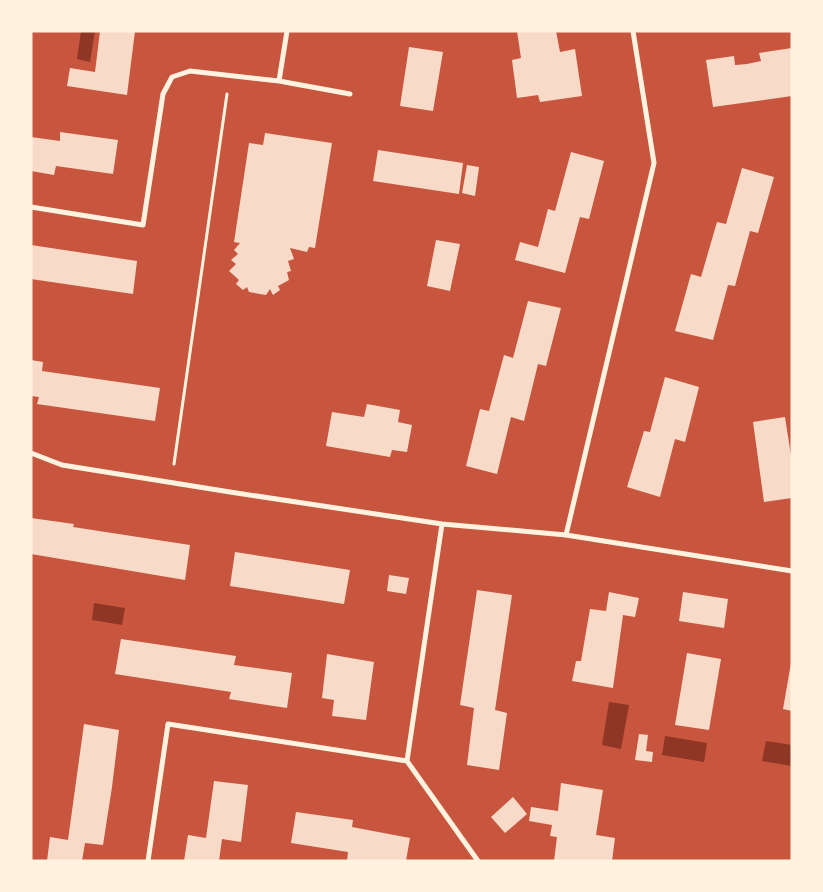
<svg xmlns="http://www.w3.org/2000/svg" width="823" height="892" viewBox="0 0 823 892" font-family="'Archivo Narrow',sans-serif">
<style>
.water{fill:#8f3625}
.building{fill:#f7dbc8}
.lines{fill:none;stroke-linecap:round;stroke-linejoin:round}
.path{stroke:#fff3e0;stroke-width:3}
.minor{stroke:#fff3e0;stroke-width:5}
</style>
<rect width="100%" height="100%" fill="#c8553d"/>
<path class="water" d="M 81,31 L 95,31 L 90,62 L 77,59 Z
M 94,603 L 125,608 L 122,625 L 92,620 Z
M 609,702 L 629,705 L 621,749 L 602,745 Z
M 665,736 L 707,743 L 704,762 L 662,755 Z
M 766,741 L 792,745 L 792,766 L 762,761 Z"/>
<path class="building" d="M 100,31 L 135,31 L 127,95 L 67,86 L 70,68 L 95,72 Z
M 517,31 L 556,31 L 560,52 L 575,49 L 582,96 L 540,102 L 538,95 L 517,98 L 512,60 L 521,58 Z
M 409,47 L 443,52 L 433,111 L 400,106 Z
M 792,48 L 792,96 L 713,107 L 706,60 L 734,56 L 735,65 L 747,64 L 761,61 L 759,53 Z
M 60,132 L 118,140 L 113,174 L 56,166 L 54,175 L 31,171 L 31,137 L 60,141 Z
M 265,133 L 332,143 L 315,248 L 309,247 L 307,252 L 290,248 L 294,259 L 288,261 L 291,271 L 287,272 L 289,280 L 278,286 L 280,290 L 273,295 L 270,289 L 266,295 L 249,292 L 247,287 L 243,290 L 236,284 L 239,280 L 229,271 L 236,264 L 231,260 L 238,254 L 234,250 L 240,243 L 234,242 L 249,143 L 263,145 Z
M 378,150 L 463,163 L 459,194 L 373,181 Z
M 571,152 L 604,161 L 589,219 L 580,217 L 565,273 L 515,260 L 520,242 L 538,247 L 548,209 L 555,211 Z
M 467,165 L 479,167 L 475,196 L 462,193 Z
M 742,168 L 774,177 L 758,233 L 750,231 L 735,286 L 728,285 L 713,340 L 675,331 L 691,274 L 701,277 L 717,222 L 726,224 Z
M 436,240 L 460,244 L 450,291 L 427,286 Z
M 31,245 L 137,261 L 133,294 L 31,279 Z
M 528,301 L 561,308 L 546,366 L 538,364 L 524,421 L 511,417 L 497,474 L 466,466 L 480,409 L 489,411 L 504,355 L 513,358 Z
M 31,360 L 43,362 L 42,371 L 160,388 L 155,421 L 37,404 L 39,397 L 31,396 Z
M 665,377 L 699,387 L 685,442 L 675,439 L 660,497 L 627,487 L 644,431 L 650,432 Z
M 367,404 L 400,410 L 398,422 L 412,425 L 407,452 L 392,450 L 390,457 L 326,446 L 332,412 L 364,417 Z
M 785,417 L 792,462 L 792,498 L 764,502 L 753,422 Z
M 31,518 L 74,524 L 73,527 L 190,545 L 185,580 L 31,554 Z
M 235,552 L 350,570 L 344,604 L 230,586 Z
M 389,575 L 409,578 L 406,594 L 387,591 Z
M 477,590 L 512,595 L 495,710 L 507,713 L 499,770 L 467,765 L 474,708 L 460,705 Z
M 609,592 L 639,598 L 635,617 L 623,615 L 613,688 L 572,681 L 576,661 L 581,661 L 590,609 L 606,611 Z
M 683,592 L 728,599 L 724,628 L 679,621 Z
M 121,639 L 236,656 L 234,665 L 292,673 L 287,708 L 229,699 L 231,692 L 115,674 Z
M 687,653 L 721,659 L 709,730 L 675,725 Z
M 327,654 L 374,662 L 366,720 L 332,716 L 334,700 L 322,698 Z
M 791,663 L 792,663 L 792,711 L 783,709 Z
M 84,724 L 119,730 L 112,787 L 103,845 L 85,843 L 82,861 L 47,861 L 50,837 L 68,840 Z
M 639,734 L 648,735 L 646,751 L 653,752 L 652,762 L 635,760 Z
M 214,781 L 248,785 L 241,842 L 222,839 L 219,861 L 184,861 L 188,835 L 206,838 Z
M 561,783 L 603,790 L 596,835 L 615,838 L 612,861 L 554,861 L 557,837 L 550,836 L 552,825 L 529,821 L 531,807 L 558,811 Z
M 513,797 L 527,814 L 505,833 L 491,817 Z
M 296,812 L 353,820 L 352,827 L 410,838 L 406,861 L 347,861 L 348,852 L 291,843 Z"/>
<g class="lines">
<path class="path" d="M 174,464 L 227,94"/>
<path class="minor" d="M 279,81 L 287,31
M 31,207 L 143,225 L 163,94 L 172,77 L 190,71 L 279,81 L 350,94
M 31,453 L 62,465 L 230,492 L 442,524 L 566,535 L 792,571
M 442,524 L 407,761 L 478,861
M 566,535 L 654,163 L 633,31
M 148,861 L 168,724 L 407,761"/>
</g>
<rect width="823" height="892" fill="none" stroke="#fff3e0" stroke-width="65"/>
</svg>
